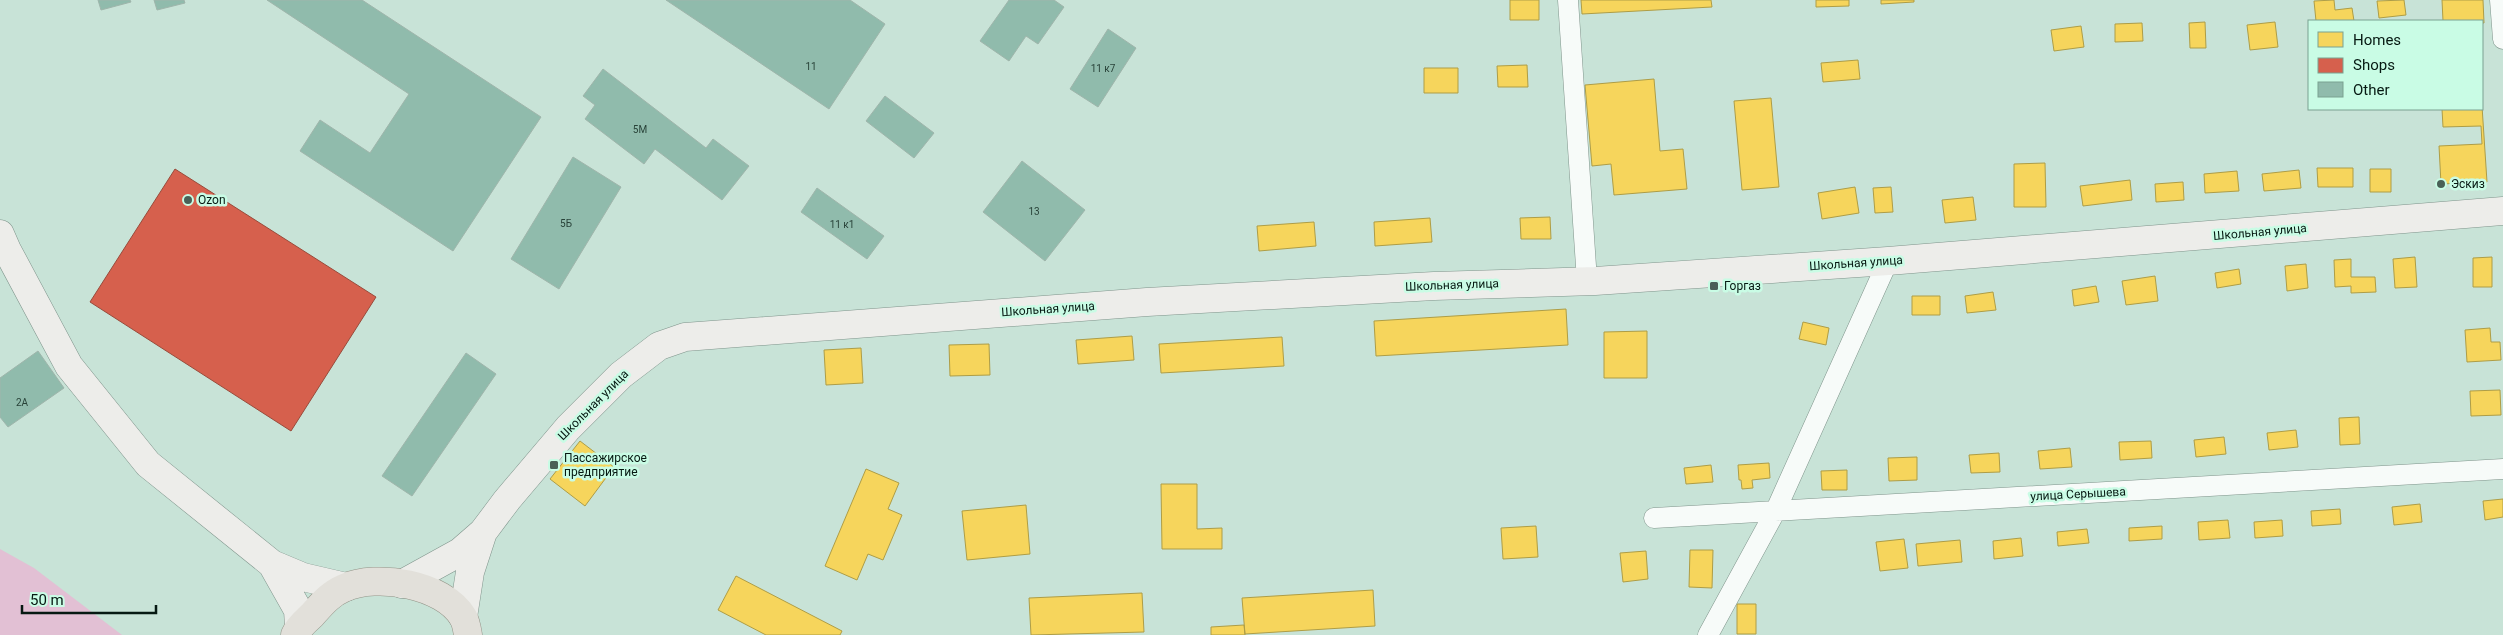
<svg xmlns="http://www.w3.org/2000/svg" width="2503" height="635" viewBox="0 0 2503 635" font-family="Roboto,sans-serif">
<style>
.green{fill:#e2c0d4}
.homes{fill:#f6d55c;stroke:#ae9d46}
.shops{fill:#d6604d;stroke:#984b3b}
.building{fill:#90bbac;stroke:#9fb5ab}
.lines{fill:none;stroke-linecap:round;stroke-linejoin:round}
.minor-casing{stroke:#7f948b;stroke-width:21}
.secondary-casing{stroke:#7f948b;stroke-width:29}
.primary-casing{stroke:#939488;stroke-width:29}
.minor{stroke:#f7fbf9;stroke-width:20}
.secondary{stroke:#ededea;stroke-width:28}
.primary{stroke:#e2e0da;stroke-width:28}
.poi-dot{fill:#4a6057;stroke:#c9fce5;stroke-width:2}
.labels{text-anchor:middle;stroke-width:5;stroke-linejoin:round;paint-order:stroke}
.number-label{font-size:10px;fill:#284238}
.poi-label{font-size:12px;fill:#061912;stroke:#c9fce5;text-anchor:start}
.street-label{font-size:12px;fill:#061912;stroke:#c9fce5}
</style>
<rect width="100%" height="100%" fill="#c8e3d7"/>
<path class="green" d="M 0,549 L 34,568 L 122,635 L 0,635 Z"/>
<path class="homes" d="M 1510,0 L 1539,0 L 1539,20 L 1510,20 Z
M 1581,0 L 1711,0 L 1712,7 L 1582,14 Z
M 1816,0 L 1849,0 L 1849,6 L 1816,7 Z
M 1881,0 L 1914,0 L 1914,2 L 1881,4 Z
M 2334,0 L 2335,10 L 2352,8 L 2354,21 L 2316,21 L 2314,1 Z
M 2404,0 L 2406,15 L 2379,18 L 2377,1 Z
M 2442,0 L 2483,0 L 2484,23 L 2443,21 Z
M 2205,22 L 2206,48 L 2190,48 L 2189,23 Z
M 2275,22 L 2278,47 L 2250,50 L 2247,25 Z
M 2142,23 L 2143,41 L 2115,42 L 2115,24 Z
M 2081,26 L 2084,47 L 2054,51 L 2051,30 Z
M 1858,60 L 1860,79 L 1823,82 L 1821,63 Z
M 1527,65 L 1528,87 L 1498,87 L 1497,66 Z
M 1424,68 L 1458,68 L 1458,93 L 1424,93 Z
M 1654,79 L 1660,151 L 1683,149 L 1687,189 L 1614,195 L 1611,164 L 1592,166 L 1585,85 Z
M 1771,98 L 1779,187 L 1742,190 L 1734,101 Z
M 2482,106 L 2487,182 L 2441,184 L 2439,146 L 2482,144 L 2481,126 L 2443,127 L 2442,109 L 2482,109 Z
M 2045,163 L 2046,207 L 2014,207 L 2014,164 Z
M 2317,168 L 2353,168 L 2353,187 L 2318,187 Z
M 2370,169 L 2391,169 L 2391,192 L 2370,192 Z
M 2299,170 L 2301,188 L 2264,191 L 2262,174 Z
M 2237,171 L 2239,191 L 2205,193 L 2204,174 Z
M 2130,180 L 2132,200 L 2083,206 L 2080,186 Z
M 2183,182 L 2184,200 L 2156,202 L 2155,184 Z
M 1855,187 L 1859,213 L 1822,219 L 1818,193 Z
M 1891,187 L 1893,212 L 1875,213 L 1873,188 Z
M 1973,197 L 1976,220 L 1945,223 L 1942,200 Z
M 1550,217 L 1551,239 L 1521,239 L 1520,218 Z
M 1430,218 L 1432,242 L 1375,246 L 1374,222 Z
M 1314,222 L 1316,246 L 1259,251 L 1257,226 Z
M 2415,257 L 2417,287 L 2395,288 L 2393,259 Z
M 2492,257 L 2492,287 L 2473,287 L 2473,258 Z
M 2351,259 L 2351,277 L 2375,277 L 2376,292 L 2351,293 L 2351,286 L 2335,287 L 2334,260 Z
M 2306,264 L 2308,288 L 2287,291 L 2285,266 Z
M 2239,269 L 2241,284 L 2217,288 L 2215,273 Z
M 2155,276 L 2158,301 L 2126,305 L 2122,281 Z
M 2096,286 L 2099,302 L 2074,306 L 2072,290 Z
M 1993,292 L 1996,310 L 1967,313 L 1965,296 Z
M 1912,296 L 1940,296 L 1940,315 L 1912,315 Z
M 1566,309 L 1568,345 L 1376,356 L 1374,321 Z
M 1803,322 L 1829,328 L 1826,345 L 1799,339 Z
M 2490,328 L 2491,342 L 2500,342 L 2501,360 L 2467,362 L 2465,330 Z
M 1647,331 L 1647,378 L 1604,378 L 1604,332 Z
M 1132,336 L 1134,360 L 1078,364 L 1076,340 Z
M 1282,337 L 1284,366 L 1161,373 L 1159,344 Z
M 989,344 L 990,375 L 950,376 L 949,345 Z
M 861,348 L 863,383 L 826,385 L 824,350 Z
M 2500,390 L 2501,415 L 2471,416 L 2470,391 Z
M 2359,417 L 2360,444 L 2340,445 L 2339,418 Z
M 2296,430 L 2298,447 L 2269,450 L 2267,433 Z
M 2224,437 L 2226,454 L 2196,457 L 2194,440 Z
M 580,441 L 614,467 L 585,506 L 550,479 Z
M 2151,441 L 2152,458 L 2120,460 L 2119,442 Z
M 2070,448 L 2072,467 L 2040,469 L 2038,451 Z
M 1999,453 L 2000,472 L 1971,473 L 1969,455 Z
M 1917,457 L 1917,480 L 1889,481 L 1888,458 Z
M 1769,463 L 1770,478 L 1752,480 L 1753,488 L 1742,489 L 1741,480 L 1739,480 L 1738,465 Z
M 1711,465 L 1713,482 L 1686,484 L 1684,468 Z
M 866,469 L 899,483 L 888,509 L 902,515 L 883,560 L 868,554 L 857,580 L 825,566 Z
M 1847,470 L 1847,490 L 1822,490 L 1821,471 Z
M 1161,484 L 1197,484 L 1197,529 L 1222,528 L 1222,549 L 1162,549 Z
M 2503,499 L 2503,517 L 2485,520 L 2483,501 Z
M 2420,504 L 2422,522 L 2394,525 L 2392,507 Z
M 1026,505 L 1030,554 L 967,560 L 962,511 Z
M 2340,509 L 2341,524 L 2312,526 L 2311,511 Z
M 2228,520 L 2230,538 L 2199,540 L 2198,522 Z
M 2282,520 L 2283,536 L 2255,538 L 2254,522 Z
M 1536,526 L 1538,557 L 1503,559 L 1501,528 Z
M 2162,526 L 2162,539 L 2129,541 L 2129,528 Z
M 2087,529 L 2089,543 L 2058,546 L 2057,532 Z
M 2021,538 L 2023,556 L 1994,559 L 1993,541 Z
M 1904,539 L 1908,568 L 1880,571 L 1876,542 Z
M 1960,540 L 1962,562 L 1918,566 L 1916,544 Z
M 1690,550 L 1713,550 L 1712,588 L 1689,587 Z
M 1646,551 L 1648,579 L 1623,582 L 1620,553 Z
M 736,576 L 842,631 L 840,635 L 766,635 L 718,610 Z
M 1373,590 L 1375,626 L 1245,634 L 1242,598 Z
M 1142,593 L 1144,632 L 1031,635 L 1029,598 Z
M 1737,604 L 1756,604 L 1756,634 L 1737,634 Z
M 1244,625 L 1245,635 L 1211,635 L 1211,627 Z"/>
<path class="shops" d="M 175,169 L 376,297 L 291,431 L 90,302 Z"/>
<path class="building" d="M 98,0 L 130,0 L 131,2 L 101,10 Z
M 154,0 L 184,0 L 185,3 L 157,10 Z
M 267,0 L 362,0 L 541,117 L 453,251 L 300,151 L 320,120 L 370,153 L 409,94 Z
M 666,0 L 850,0 L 885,24 L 829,109 Z
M 1009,0 L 1054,0 L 1064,7 L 1038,44 L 1026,36 L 1009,61 L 980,41 Z
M 1108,29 L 1136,48 L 1098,107 L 1070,89 Z
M 603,69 L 706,148 L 713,139 L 749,166 L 722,200 L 655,149 L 644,164 L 585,119 L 595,105 L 583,96 Z
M 885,96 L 934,133 L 914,158 L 866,121 Z
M 573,157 L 621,187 L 559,289 L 511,259 Z
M 1022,161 L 1085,210 L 1045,261 L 983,212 Z
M 817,188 L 884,236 L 867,259 L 801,212 Z
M 38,351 L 64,388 L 8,427 L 0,417 L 0,378 Z
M 466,353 L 496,374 L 412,496 L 382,476 Z"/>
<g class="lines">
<g class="minor-casing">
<path id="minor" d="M 1568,0 L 1587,281
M 2500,0 L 2503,39
M 1654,518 L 2503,469
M 1708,635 L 1775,512 L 1888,261"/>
</g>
<g class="secondary-casing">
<path id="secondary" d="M 0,234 L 7,250 L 69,366 L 148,464 L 272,564 L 303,577 L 346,587
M 272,564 L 298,610 L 299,627
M 402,584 L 460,552 L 483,532 L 507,500 L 568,428 L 621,375 L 659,346 L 685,337 L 1147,302 L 1434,286 L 1595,281 L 1888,261 L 2503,211
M 463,617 L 470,572 L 483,532"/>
</g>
<g class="primary-casing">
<path id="primary" d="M 295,635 C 299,626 305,622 312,615 C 322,604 330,594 344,588 C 377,573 443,584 463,617 C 466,622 467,629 468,635"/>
</g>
<use href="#minor" class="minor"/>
<use href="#secondary" class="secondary"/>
<use href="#primary" class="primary"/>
</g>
<g class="poi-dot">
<circle cx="2441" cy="184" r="5"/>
<circle cx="188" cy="200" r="5"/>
<rect x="1709" y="281" width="10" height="10" rx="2.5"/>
<rect x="549" y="460" width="10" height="10" rx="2.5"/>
</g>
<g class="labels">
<g class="number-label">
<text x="811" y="70">11</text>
<text x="1103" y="72">11 к7</text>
<text x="640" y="133">5М</text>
<text x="1034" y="215">13</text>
<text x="566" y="227">5Б</text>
<text x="842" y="228">11 к1</text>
<text x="22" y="406">2А</text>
</g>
<g class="poi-label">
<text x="2451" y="188">Эскиз</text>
<text x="198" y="204">Ozon</text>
<text x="1724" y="290">Горгаз</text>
<text x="564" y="462">Пассажирское<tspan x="564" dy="14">предприятие</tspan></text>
</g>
<g class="street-label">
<text transform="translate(2260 232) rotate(-5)" y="4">Школьная улица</text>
<text transform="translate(1856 263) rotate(-4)" y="4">Школьная улица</text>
<text transform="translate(1452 285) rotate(-2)" y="4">Школьная улица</text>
<text transform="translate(1048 309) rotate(-4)" y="4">Школьная улица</text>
<text transform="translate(593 405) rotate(-45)" y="4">Школьная улица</text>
<text transform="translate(2078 494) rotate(-3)" y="4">улица Серышева</text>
</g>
</g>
<rect x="2308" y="20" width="175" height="90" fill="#c9fce5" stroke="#7ba191"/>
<rect x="2318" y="32" width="25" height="15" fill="#f6d55c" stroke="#7ba191"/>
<text x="2353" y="45" font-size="15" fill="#061912">Homes</text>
<rect x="2318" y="58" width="25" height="15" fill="#d6604d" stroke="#7ba191"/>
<text x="2353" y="70" font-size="15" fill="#061912">Shops</text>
<rect x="2318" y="82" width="25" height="15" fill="#90bbac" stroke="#7ba191"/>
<text x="2353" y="95" font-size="15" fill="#061912">Other</text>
<path d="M22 605v8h134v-8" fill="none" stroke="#061912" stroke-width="2.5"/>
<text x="30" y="605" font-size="15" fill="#061912" stroke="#c9fce5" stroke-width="4" paint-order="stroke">50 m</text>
</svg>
